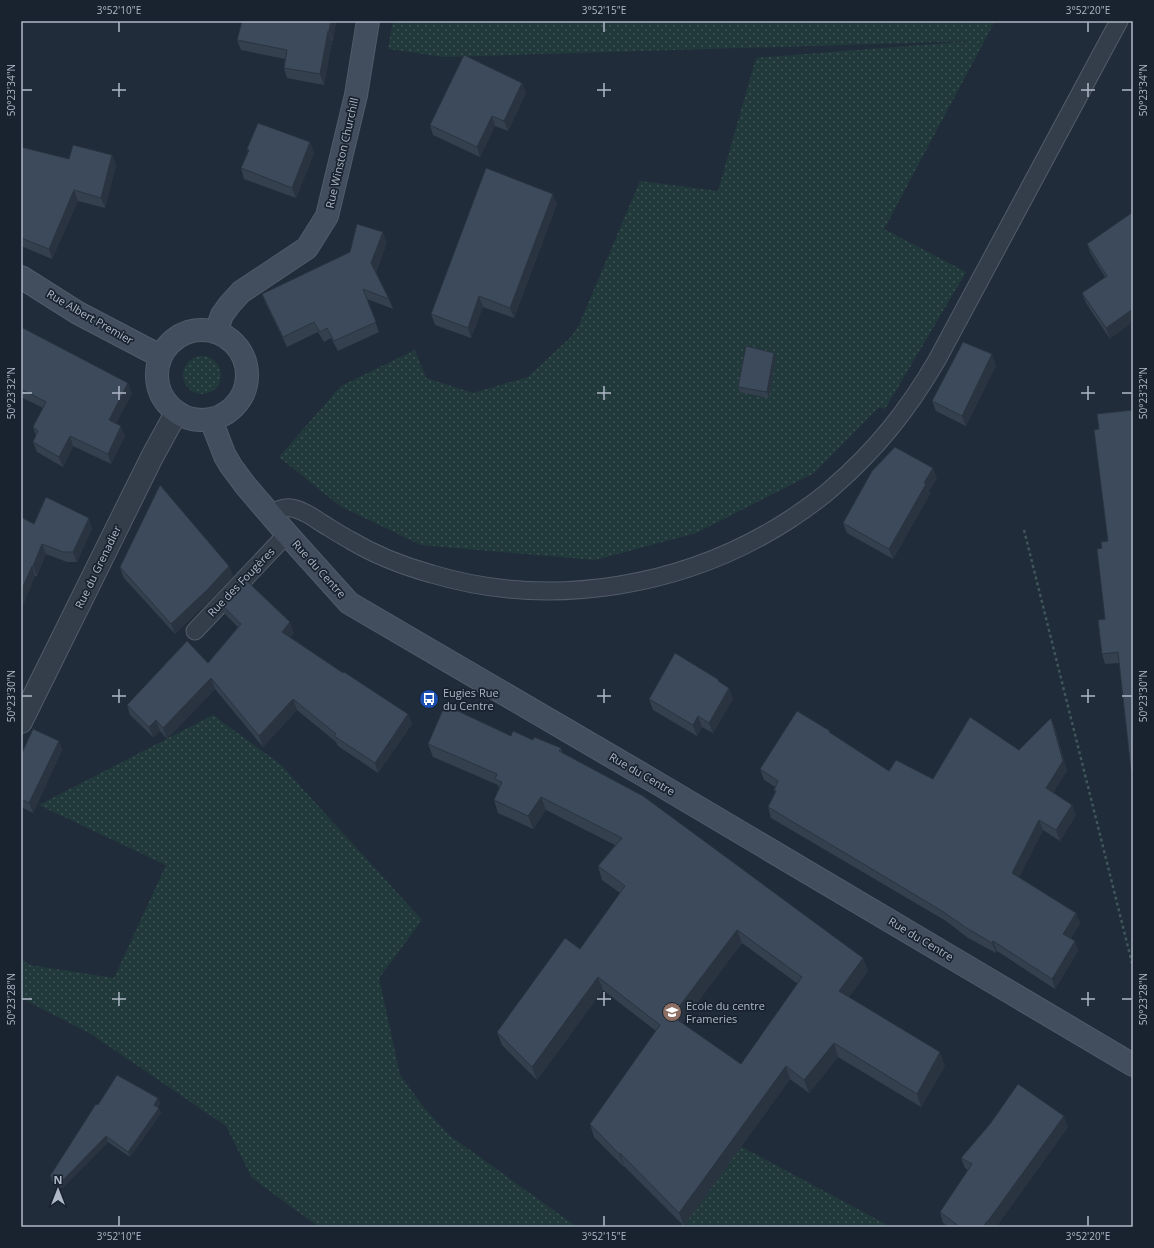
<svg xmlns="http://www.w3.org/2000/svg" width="1154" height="1248" viewBox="0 0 1154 1248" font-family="'Open Sans',sans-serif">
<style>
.grass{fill:url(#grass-dots)}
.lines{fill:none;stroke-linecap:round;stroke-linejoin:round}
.lane-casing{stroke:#525b68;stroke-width:19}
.street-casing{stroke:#525b68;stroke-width:24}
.secondary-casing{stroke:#525b68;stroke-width:24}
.path{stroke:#405659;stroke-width:2.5;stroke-dasharray:3 3;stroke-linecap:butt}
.lane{stroke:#343e4b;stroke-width:17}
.street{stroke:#343e4b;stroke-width:22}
.secondary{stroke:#424d5e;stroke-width:22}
.wall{fill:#34404e;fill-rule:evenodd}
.shaded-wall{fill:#2a3440}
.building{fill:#3c4a5b;stroke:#2a3440;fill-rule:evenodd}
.ticks{fill:none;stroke:#afb8c7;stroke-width:1.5}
.labels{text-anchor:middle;stroke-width:3.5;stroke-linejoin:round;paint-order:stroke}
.street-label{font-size:11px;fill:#afb8c7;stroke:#19232f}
.poi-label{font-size:11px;fill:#afb8c7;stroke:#19232f;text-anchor:start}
.neatline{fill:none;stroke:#afb8c7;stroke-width:1.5}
.ticks-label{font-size:10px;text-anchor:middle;fill:#afb8c7}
</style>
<defs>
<pattern id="grass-dots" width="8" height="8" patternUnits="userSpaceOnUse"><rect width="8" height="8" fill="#22393b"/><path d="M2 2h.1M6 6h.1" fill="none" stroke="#405456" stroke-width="1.8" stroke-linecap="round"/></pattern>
</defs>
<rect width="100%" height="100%" fill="#202c3a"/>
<path class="grass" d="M 393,21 L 995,21 L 884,229 L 966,272 L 885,409 L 879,407 L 814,473 L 696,533 L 595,560 L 421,545 L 340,506 L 279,457 L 341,386 L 415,350 L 426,378 L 473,393 L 528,377 L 571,337 L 579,325 L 640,181 L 718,191 L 756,58 L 972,41 L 445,57 L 388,49 Z
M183 375a19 19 0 1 1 38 0a19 19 0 1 1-38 0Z
M 213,715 L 280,764 L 422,920 L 379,978 L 400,1075 L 425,1109 L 449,1135 L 577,1227 L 319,1227 L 252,1178 L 226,1126 L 91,1034 L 21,998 L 21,959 L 30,965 L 114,978 L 166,865 L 39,805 Z
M 740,1146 L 891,1227 L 675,1227 L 683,1224 Z"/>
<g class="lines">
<g class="lane-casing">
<path id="lane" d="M 271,514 C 278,509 287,506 296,509 C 305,512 313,517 320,522 C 330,528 339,534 350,540 C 375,555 403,566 432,574 C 552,610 687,587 792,518 C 805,509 820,499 832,488 C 876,450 908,410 937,360 L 1119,21
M 195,631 L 287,534"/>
</g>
<g class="street-casing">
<path id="street" d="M 21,722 L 152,457 L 176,413"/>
</g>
<g class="secondary-casing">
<path id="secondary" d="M 21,277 L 78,313 L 160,356
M157 375a45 45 0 1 1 90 0a45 45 0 1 1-90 0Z
M 216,332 L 222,315 L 230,304 L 241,292 L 307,248 L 327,216 L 356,95 L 368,21
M 211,420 L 225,456 L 231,466 L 245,485 L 287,534 L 349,603 L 657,783 L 1133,1065"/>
</g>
<path class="path" d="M 1024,530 L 1133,967"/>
<use href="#lane" class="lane"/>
<use href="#street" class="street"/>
<use href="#secondary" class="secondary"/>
</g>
<path class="wall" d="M 336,21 L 333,41 L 332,41 L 324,85 L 287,78 L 284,68 L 285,59 L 241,50 L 237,40 Z
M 522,83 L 526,93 L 508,131 L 495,126 L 480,157 L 433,135 L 430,125 Z
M 310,142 L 314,153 L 296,198 L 244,179 L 241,168 L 248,152 L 247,149 Z
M 21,147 L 69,159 L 112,155 L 116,165 L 105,208 L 78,201 L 52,259 L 21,246 Z
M 557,204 L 514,318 L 483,307 L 471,338 L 435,325 L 431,314 Z
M 1133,212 L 1110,339 L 1086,303 L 1082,293 L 1105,277 L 1091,254 L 1087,244 Z
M 387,242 L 376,272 L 389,299 L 393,309 L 367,299 L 379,332 L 338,351 L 331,338 L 324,342 L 318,332 L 287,347 L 266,304 L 262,294 Z
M 21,327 L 132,393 L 116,423 L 125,436 L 111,464 L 73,446 L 63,467 L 37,452 L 33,442 L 36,436 L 33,427 L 43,408 L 21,397 Z
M 776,358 L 769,398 L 740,392 L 738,387 Z
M 996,365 L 966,426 L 936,411 L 932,401 Z
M 1133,410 L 1133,775 L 1131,770 L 1119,663 L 1105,664 L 1102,654 L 1105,619 L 1102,548 L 1108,541 L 1099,429 Z
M 937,478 L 929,491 L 930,494 L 893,559 L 847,533 L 843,523 Z
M 34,524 L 92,528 L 77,562 L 67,562 L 46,554 L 37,576 L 35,576 L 21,610 Z
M 229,566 L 233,576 L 210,600 L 175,634 L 123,577 L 120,567 Z
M 221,604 L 294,633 L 290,637 L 343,673 L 408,714 L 412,724 L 378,773 L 338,746 L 336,742 L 297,710 L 263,747 L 215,689 L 167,739 L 160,731 L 153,737 L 130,715 L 127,705 L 208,663 L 238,627 L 225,614 Z
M 720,682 L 729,688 L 733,699 L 713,733 L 702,727 L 697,736 L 653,710 L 649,699 Z
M 1055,728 L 1067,771 L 1053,792 L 1072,805 L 1076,815 L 1060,841 L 1043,830 L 1019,877 L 1076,913 L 1080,923 L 1071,938 L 1075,941 L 1078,951 L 1055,989 L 997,951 L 996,953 L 968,938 L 946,921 L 771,818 L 768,807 L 775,793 L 774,790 L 775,787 L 764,780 L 760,769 L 830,733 L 889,771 L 933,779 L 1019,750 Z
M 511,736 L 561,748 L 562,753 L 863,958 L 868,971 L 849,997 L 945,1066 L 921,1107 L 838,1057 L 809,1093 L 790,1079 L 684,1226 L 624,1166 L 624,1167 L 594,1137 L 590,1124 L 656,1031 L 603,990 L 537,1080 L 502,1045 L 497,1032 L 580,949 L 620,893 L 602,880 L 598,866 L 615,845 L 546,810 L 533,829 L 498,813 L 494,800 L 499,789 L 498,785 L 433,757 L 428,744 ZM 742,943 L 798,984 L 741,1064 L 682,1023 Z
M 59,741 L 62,750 L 33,813 L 21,807 L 21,755 Z
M 158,1098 L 160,1103 L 158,1107 L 161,1113 L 130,1157 L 108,1142 L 62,1188 L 52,1181 L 50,1176 L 98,1105 Z
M 1068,1127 L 996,1227 L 949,1227 L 943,1223 L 940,1212 L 968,1170 L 965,1168 L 961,1158 Z"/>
<path class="shaded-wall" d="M 331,21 L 336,21 L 333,41 L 329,31 Z
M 328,31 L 332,41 L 324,85 L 320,74 Z
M 522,83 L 526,93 L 508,131 L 504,121 Z
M 492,116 L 495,126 L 480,157 L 477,147 Z
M 310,142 L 314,153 L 296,198 L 292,188 Z
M 112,155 L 116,165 L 105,208 L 101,198 Z
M 74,190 L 78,201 L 52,259 L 49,249 Z
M 553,194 L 557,204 L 514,318 L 510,308 Z
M 383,232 L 387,242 L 375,273 L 371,263 Z
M 479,296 L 483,307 L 471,338 L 468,328 Z
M 1133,309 L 1133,322 L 1110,339 L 1106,328 Z
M 774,353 L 776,358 L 769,398 L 767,392 Z
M 992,354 L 996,365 L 966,426 L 962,416 Z
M 128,383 L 132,393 L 113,430 L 109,420 Z
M 121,426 L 125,436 L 111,464 L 108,454 Z
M 70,436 L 73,446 L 63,467 L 59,457 Z
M 933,468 L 937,478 L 929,491 L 930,494 L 893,559 L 889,549 L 924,483 Z
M 89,518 L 92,528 L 77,562 L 73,552 Z
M 42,544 L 46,554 L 37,576 L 33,566 Z
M 32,566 L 35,576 L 21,610 L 21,591 Z
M 229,566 L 233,576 L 210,600 L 175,634 L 171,624 Z
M 290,622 L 294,633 L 286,642 L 282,632 Z
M 211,678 L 215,689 L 167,739 L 163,728 Z
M 729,688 L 733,699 L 713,733 L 709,723 Z
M 293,699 L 297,710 L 263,747 L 259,736 Z
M 408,714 L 412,724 L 378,773 L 375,763 Z
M 698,716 L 702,727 L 697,736 L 693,725 Z
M 1051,718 L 1055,728 L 1067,771 L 1050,798 L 1046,788 Z
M 156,720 L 160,731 L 153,737 L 149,727 Z
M 59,741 L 62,750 L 33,813 L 29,803 Z
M 541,797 L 546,810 L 533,829 L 528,816 Z
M 1072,805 L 1076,815 L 1060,841 L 1056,830 Z
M 1039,820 L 1043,830 L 1016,884 L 1012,873 Z
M 1076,913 L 1080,923 L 1067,944 L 1063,934 Z
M 737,930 L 742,943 L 677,1030 L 672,1016 Z
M 993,941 L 997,951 L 996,953 L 992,943 Z
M 1075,941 L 1078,951 L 1055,989 L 1052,979 Z
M 863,958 L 868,971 L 844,1004 L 839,991 Z
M 598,977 L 603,990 L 537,1080 L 532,1067 Z
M 834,1043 L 838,1057 L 809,1093 L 804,1080 Z
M 940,1052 L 945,1066 L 921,1107 L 917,1094 Z
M 786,1066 L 790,1079 L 684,1226 L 679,1213 Z
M 158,1098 L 160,1103 L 156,1110 L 154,1105 Z
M 159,1108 L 161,1113 L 130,1157 L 128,1152 Z
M 1064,1116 L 1068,1127 L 996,1227 L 990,1227 L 988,1221 Z
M 106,1136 L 108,1142 L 62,1188 L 60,1183 Z
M 620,1153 L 624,1166 L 624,1167 L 619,1154 Z
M 987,1221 L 989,1227 L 983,1227 Z"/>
<path class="building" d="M 242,21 L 331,21 L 329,31 L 328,31 L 320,74 L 284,68 L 287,50 L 237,40 Z
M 464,55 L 522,83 L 504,121 L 492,116 L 477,147 L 430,125 Z
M 258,123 L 310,142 L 292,188 L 241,168 L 249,150 L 247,149 Z
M 73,145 L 112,155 L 101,198 L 74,190 L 49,249 L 21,238 L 21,147 L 69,159 Z
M 486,168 L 553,194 L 510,308 L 479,296 L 468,328 L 431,314 Z
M 1133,212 L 1133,309 L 1106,328 L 1082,293 L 1107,276 L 1087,244 Z
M 357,224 L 383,232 L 371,263 L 389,299 L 363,289 L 376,322 L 334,341 L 327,328 L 320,332 L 314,322 L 283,337 L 262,294 L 350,252 Z
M 21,327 L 128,383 L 109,420 L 121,426 L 108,454 L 70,436 L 59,457 L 33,442 L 38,431 L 33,427 L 46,402 L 21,389 Z
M 963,342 L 992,354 L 962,416 L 932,401 Z
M 746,346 L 774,353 L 767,392 L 738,387 Z
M 1133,410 L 1133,770 L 1131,770 L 1118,652 L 1102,654 L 1098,620 L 1105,619 L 1097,549 L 1102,548 L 1101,542 L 1108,541 L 1094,430 L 1099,429 L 1097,414 Z
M 895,447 L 933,468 L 924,483 L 926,484 L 889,549 L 843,523 L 872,471 Z
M 160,485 L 229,566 L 207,590 L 171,624 L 120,567 Z
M 46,497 L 89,518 L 73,552 L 63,552 L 42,544 L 33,566 L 32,566 L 21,591 L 21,517 L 34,524 Z
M 246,580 L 290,622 L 282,632 L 343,673 L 344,672 L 408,714 L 375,763 L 334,736 L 336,734 L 293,699 L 259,736 L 211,678 L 163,728 L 156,720 L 149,727 L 127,705 L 187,641 L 208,663 L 241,624 L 221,604 L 243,581 L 244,583 Z
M 675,653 L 719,680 L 718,681 L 729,688 L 709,723 L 698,716 L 693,725 L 649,699 Z
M 445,705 L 511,736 L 513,731 L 533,740 L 534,737 L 561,748 L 559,751 L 643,796 L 863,958 L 839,991 L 940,1052 L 917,1094 L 834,1043 L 804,1080 L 786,1066 L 679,1213 L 620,1153 L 619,1154 L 590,1124 L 660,1025 L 598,977 L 532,1067 L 497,1032 L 565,938 L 580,949 L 625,886 L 598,866 L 622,838 L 541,797 L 528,816 L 494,800 L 502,782 L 495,779 L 497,774 L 428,744 ZM 737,930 L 802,977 L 741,1064 L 672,1016 Z
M 797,711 L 830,731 L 829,732 L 889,771 L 896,760 L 933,779 L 970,717 L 1019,750 L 1051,718 L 1063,761 L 1046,788 L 1072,805 L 1056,830 L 1039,820 L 1012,873 L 1076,913 L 1063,934 L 1075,941 L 1052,979 L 993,941 L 992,943 L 965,927 L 942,911 L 768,807 L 776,791 L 774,790 L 778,781 L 760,769 Z
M 33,729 L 59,741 L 29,803 L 21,799 L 21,755 Z
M 117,1075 L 158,1098 L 154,1105 L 159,1108 L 128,1152 L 106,1136 L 60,1183 L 50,1176 L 96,1104 L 98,1105 Z
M 1018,1084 L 1064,1116 L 988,1221 L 987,1221 L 983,1227 L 960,1227 L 940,1212 L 972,1164 L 961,1158 L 990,1124 Z"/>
<path class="ticks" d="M 119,22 L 119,32M 604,22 L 604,32M 1088,22 L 1088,32M 119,83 L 119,97M 604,83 L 604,97M 1088,83 L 1088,97M 22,90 L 32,90M 112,90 L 126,90M 597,90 L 611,90M 1081,90 L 1095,90M 1122,90 L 1132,90M 119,386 L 119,400M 604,386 L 604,400M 1088,386 L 1088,400M 22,393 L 32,393M 112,393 L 126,393M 597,393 L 611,393M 1081,393 L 1095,393M 1122,393 L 1132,393M 119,689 L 119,703M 604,689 L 604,703M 1088,689 L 1088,703M 22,696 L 32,696M 112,696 L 126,696M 597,696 L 611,696M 1081,696 L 1095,696M 1122,696 L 1132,696M 119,992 L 119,1006M 604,992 L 604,1006M 1088,992 L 1088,1006M 22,999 L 32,999M 112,999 L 126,999M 597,999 L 611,999M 1081,999 L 1095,999M 1122,999 L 1132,999M 119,1216 L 119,1226M 604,1216 L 604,1226M 1088,1216 L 1088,1226"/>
<defs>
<g id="bus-disc" transform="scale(1)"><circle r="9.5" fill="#1a4fb4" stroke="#19232f"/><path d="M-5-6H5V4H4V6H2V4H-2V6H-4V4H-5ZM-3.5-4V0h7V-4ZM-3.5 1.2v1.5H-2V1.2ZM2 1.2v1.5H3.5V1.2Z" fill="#fff"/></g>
<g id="school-disc" transform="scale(1)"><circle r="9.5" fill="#8d6e63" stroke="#19232f"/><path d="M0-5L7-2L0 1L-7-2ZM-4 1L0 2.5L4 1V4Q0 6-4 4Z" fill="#fff"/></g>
</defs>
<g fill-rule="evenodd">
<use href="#bus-disc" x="429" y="699"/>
<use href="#school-disc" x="672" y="1012"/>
</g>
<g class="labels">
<g class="street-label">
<text transform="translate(342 153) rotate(-77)" y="4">Rue Winston Churchill</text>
<text transform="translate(90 317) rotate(30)" y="4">Rue Albert Premier</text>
<text transform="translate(98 567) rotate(-64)" y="4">Rue du Grenadier</text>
<text transform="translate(319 569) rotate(48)" y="4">Rue du Centre</text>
<text transform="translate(241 582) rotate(-46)" y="4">Rue des Fougères</text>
<text transform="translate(642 774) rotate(30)" y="4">Rue du Centre</text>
<text transform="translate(921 939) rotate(31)" y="4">Rue du Centre</text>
</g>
<g class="poi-label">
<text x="443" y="697">Eugies Rue<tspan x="443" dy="13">du Centre</tspan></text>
<text x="686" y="1010">Ecole du centre<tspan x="686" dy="13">Frameries</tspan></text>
</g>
</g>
<rect width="1154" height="1248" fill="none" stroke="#19232f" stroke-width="44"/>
<g transform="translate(58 1190)" stroke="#19232f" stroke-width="3" paint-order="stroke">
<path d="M0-3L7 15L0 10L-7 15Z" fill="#afb8c7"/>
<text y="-6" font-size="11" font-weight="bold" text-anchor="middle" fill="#afb8c7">N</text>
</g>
<rect x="22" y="22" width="1110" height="1204" class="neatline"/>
<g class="ticks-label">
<text x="119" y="14">3°52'10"E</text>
<text x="604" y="14">3°52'15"E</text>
<text x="1088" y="14">3°52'20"E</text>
<text transform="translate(11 90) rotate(-90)" y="4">50°23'34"N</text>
<text transform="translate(1143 90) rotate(-90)" y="4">50°23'34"N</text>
<text transform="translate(11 393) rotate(-90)" y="4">50°23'32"N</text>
<text transform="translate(1143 393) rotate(-90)" y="4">50°23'32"N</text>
<text transform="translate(11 696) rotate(-90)" y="4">50°23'30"N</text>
<text transform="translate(1143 696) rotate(-90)" y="4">50°23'30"N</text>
<text transform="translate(11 999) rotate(-90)" y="4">50°23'28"N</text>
<text transform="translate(1143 999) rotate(-90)" y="4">50°23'28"N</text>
<text x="119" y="1240">3°52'10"E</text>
<text x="604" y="1240">3°52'15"E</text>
<text x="1088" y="1240">3°52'20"E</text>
</g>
</svg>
